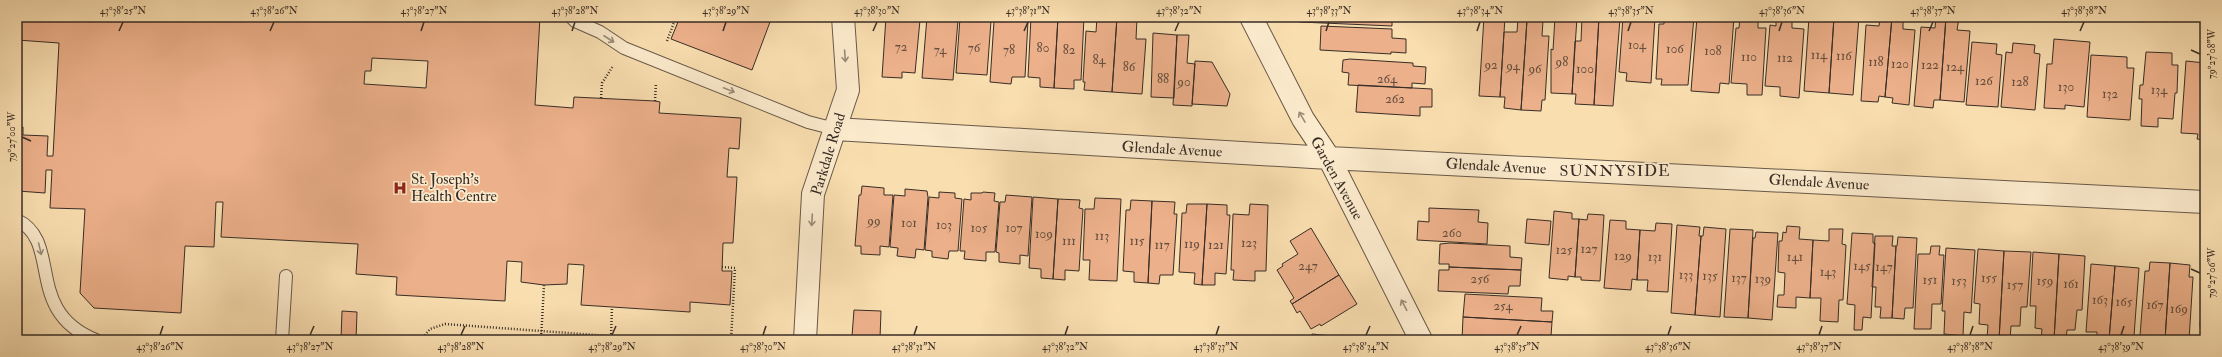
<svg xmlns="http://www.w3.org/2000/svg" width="2222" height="357" viewBox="0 0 2222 357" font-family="'IM FELL Double Pica',serif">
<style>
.building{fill:#ecb08a;stroke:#382d26;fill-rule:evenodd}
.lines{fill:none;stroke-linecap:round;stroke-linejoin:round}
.lane-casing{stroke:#685948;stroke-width:14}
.street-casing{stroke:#685948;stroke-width:24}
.path{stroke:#382d26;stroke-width:2.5;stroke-dasharray:1 2;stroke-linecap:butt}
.lane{stroke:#fbeacc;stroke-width:12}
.street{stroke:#fbeacc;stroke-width:22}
.oneway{stroke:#9a8c79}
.ticks{fill:none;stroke:#382d26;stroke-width:1.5}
.labels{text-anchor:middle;stroke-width:3.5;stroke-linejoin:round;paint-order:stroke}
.number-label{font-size:13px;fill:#654e3f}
.street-label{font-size:15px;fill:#382d26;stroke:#fbeacc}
.poi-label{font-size:15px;fill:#382d26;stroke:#fbeacc;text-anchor:start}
.neighbourhood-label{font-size:16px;letter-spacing:1px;fill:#382d26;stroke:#fbeacc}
.neatline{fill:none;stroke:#382d26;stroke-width:1.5}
.ticks-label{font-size:10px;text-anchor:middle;fill:#382d26}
</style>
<rect width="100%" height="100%" fill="#f9deb0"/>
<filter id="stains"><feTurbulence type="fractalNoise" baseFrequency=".005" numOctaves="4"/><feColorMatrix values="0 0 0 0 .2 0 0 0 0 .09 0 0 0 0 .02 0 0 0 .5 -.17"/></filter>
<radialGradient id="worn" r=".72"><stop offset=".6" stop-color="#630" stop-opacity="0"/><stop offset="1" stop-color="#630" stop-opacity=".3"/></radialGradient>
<path class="building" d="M 17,17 L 540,17 L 535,105 L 573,108 L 574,97 L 655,101 L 660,102 L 659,113 L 741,118 L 739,149 L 729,148 L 727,177 L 737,177 L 733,243 L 723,243 L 722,271 L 732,271 L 730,305 L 690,302 L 690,312 L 581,305 L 584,265 L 568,264 L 567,284 L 544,285 L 521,282 L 522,262 L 507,261 L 505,301 L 396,295 L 397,277 L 356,274 L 358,244 L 221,237 L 223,202 L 216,202 L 214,247 L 185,246 L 181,313 L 94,308 L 80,293 L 85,209 L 50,208 L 52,170 L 46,170 L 45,193 L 18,191 L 17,194 L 17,126 L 23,127 L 23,135 L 48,136 L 47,156 L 53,156 L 59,43 L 17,40 ZM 372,58 L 428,61 L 426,88 L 364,84 L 365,71 L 371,71 Z
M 680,17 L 763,17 L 762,19 L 770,22 L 752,70 L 671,39 Z
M 886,17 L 913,17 L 913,20 L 920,20 L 915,73 L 902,72 L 902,78 L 882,77 Z
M 927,17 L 951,17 L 951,19 L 958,20 L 953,80 L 922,78 Z
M 967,17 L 985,17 L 985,21 L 991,21 L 987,75 L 956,73 L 960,18 Z
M 1001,17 L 1017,17 L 1016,20 L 1028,21 L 1025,77 L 1012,77 L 1011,84 L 990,82 L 994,21 L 1001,21 Z
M 1031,17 L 1058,17 L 1054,88 L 1040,87 L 1040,78 L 1028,77 Z
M 1058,17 L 1084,17 L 1081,80 L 1074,80 L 1074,89 L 1054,88 Z
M 1097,17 L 1117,17 L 1112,92 L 1084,90 L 1085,82 L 1083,82 L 1086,31 L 1096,32 Z
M 1117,17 L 1137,18 L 1136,39 L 1146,39 L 1142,94 L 1112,92 Z
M 1301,17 L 1392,17 L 1392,26 L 1300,22 Z
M 1484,17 L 1505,17 L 1500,97 L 1479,96 Z
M 1555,17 L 1577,17 L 1572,94 L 1551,93 L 1551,49 L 1553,50 Z
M 1582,17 L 1599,17 L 1594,105 L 1575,104 L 1576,94 L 1572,94 L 1575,41 L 1581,41 Z
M 1599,17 L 1620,19 L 1613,106 L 1594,105 Z
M 1623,17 L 1655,17 L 1651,83 L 1626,81 L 1627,73 L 1619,72 Z
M 1664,17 L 1694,17 L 1688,85 L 1661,85 L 1662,79 L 1656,79 L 1659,24 L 1664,24 Z
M 1697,17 L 1734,17 L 1729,84 L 1720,83 L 1719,93 L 1691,91 Z
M 1740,17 L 1758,17 L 1758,28 L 1766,28 L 1762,95 L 1747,95 L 1747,84 L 1731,83 L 1736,28 L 1739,28 Z
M 1776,17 L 1792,17 L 1792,28 L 1804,29 L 1799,98 L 1780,96 L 1780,87 L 1765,86 L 1770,25 L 1776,26 Z
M 1809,17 L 1834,17 L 1829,93 L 1804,91 Z
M 1834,17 L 1859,17 L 1853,95 L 1829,93 Z
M 1880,17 L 1892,17 L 1885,97 L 1879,96 L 1878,102 L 1861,101 L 1866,25 L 1879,26 Z
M 1892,17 L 1903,18 L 1903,29 L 1915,30 L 1909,105 L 1892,103 L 1893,98 L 1885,97 Z
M 1936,17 L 1946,17 L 1940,100 L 1934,100 L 1933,108 L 1914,106 L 1921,27 L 1935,28 Z
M 1946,17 L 1959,18 L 1957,30 L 1970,31 L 1964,102 L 1940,100 Z
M 1518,19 L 1527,20 L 1521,110 L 1504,108 L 1505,97 L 1500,97 L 1504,32 L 1517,32 Z
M 1527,20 L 1543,21 L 1542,36 L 1549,36 L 1545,100 L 1542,100 L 1541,111 L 1521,110 Z
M 1321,26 L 1392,29 L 1392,38 L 1406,39 L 1406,53 L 1391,52 L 1391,54 L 1320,50 Z
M 1153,33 L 1177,35 L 1174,98 L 1151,97 Z
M 1177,35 L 1189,35 L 1187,63 L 1195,64 L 1192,106 L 1173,105 Z
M 2054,39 L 2090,42 L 2084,107 L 2065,105 L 2065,109 L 2044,108 L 2047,64 L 2052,64 Z
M 1972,42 L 1997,44 L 1996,54 L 2002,55 L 1998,107 L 1966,105 Z
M 2013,43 L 2035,45 L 2034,53 L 2040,54 L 2035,110 L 2001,107 L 2006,52 L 2012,53 Z
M 2146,52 L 2172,53 L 2172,65 L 2178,65 L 2177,93 L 2175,93 L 2173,119 L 2158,118 L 2158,127 L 2141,126 L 2142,99 L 2139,99 L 2140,85 L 2143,85 Z
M 2091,55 L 2127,57 L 2127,68 L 2134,68 L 2130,120 L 2087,117 Z
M 1350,59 L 1413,63 L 1413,66 L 1426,67 L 1425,84 L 1412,83 L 1412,88 L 1348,85 L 1349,73 L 1342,72 L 1343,60 Z
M 1195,61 L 1212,62 L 1230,94 L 1227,106 L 1192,104 Z
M 2186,61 L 2205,63 L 2205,140 L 2197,139 L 2198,134 L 2181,133 Z
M 1358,85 L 1432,89 L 1432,107 L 1420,107 L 1420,116 L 1356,112 Z
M 862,186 L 884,188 L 884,195 L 893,195 L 889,247 L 880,246 L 880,255 L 861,254 L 861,246 L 855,246 L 859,195 L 861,195 Z
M 905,189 L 927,191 L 928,197 L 924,250 L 916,249 L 915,258 L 897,256 L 898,248 L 890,247 L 894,195 L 905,196 Z
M 939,192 L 955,193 L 955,198 L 962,199 L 958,251 L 949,251 L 948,259 L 932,257 L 932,251 L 925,250 L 929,197 L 939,198 Z
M 983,192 L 995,193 L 994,201 L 999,202 L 995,252 L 986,252 L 986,261 L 964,259 L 965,251 L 960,251 L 964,199 L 971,200 L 971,193 L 982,193 Z
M 1006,195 L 1032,197 L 1028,256 L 1020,255 L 1020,264 L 999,262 L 999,253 L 996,252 L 1000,202 L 1005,202 Z
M 1033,197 L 1058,199 L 1053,279 L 1041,278 L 1041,269 L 1029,268 Z
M 1095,198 L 1121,199 L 1117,281 L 1089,280 L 1090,260 L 1083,260 L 1085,209 L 1094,209 Z
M 1058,199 L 1080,200 L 1079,208 L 1083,209 L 1079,271 L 1065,270 L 1065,280 L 1053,279 Z
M 1131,200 L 1152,201 L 1148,283 L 1134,282 L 1134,272 L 1123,271 L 1126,210 L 1130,210 Z
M 1152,201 L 1175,202 L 1174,214 L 1177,214 L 1173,275 L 1160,275 L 1159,284 L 1148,283 Z
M 1187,204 L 1207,204 L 1202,285 L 1194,284 L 1195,273 L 1179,272 L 1182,213 L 1186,213 Z
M 1207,204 L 1227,205 L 1227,215 L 1230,215 L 1226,274 L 1215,273 L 1215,285 L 1202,285 Z
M 1250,204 L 1268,205 L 1266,271 L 1255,271 L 1255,281 L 1233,280 L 1234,270 L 1231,270 L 1233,214 L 1249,215 Z
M 1429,208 L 1479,210 L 1478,222 L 1488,223 L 1487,244 L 1417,240 L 1418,221 L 1429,222 Z
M 1554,211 L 1572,213 L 1572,219 L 1579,219 L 1575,277 L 1568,276 L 1568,280 L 1549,278 Z
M 1588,214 L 1604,215 L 1600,281 L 1581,280 L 1581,277 L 1575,277 L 1579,219 L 1587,220 Z
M 1527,219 L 1551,221 L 1549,245 L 1525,243 Z
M 1610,220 L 1626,221 L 1626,229 L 1640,230 L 1637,280 L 1632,279 L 1631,290 L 1604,288 Z
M 1656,223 L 1672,224 L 1668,292 L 1647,291 L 1648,280 L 1637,280 L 1640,230 L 1655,231 Z
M 1677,225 L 1700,227 L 1699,236 L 1701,236 L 1695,315 L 1671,313 Z
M 1787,226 L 1800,227 L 1799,239 L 1813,240 L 1810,298 L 1796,297 L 1796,308 L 1777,307 L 1778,295 L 1784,295 L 1785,273 L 1778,272 L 1779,241 L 1782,241 L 1783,232 L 1786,233 Z
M 1704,227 L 1726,229 L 1720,317 L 1695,315 L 1701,236 L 1703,236 Z
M 1311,228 L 1339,275 L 1292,304 L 1290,301 L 1294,298 L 1277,270 L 1283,266 L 1282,264 L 1298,254 L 1290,241 Z
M 1730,229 L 1753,230 L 1748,318 L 1724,317 Z
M 1829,229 L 1843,229 L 1842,244 L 1846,245 L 1843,300 L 1839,300 L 1838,322 L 1820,321 L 1821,298 L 1810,298 L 1813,240 L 1829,241 Z
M 1756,232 L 1778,233 L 1772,320 L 1748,318 L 1753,238 L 1755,238 Z
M 1852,233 L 1873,234 L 1873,243 L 1875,243 L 1871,318 L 1863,317 L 1862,330 L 1854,330 L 1855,305 L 1847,304 Z
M 1875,236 L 1893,236 L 1892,246 L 1896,246 L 1892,318 L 1880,318 L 1881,307 L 1875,307 L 1876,287 L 1872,287 Z
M 1898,237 L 1917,238 L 1913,308 L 1905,308 L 1904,319 L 1892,318 L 1896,246 L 1897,246 Z
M 1450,243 L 1510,246 L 1510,257 L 1522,258 L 1521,270 L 1449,267 L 1449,264 L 1439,264 L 1440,244 Z
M 1931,246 L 1940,246 L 1939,255 L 1944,255 L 1941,304 L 1932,304 L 1931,329 L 1914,329 L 1918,254 L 1930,254 Z
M 1946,248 L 1975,250 L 1971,313 L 1964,312 L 1963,336 L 1944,334 L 1945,311 L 1942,311 Z
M 1978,249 L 2004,251 L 1999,340 L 1987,339 L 1988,325 L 1979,324 L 1980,304 L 1974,303 Z
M 2004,251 L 2031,252 L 2027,307 L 2021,307 L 2020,326 L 2011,326 L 2010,340 L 1999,340 Z
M 2033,252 L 2059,254 L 2054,340 L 2041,340 L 2042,329 L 2035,328 L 2036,306 L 2030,306 Z
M 2059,254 L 2085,256 L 2082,310 L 2077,310 L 2075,330 L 2067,330 L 2066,340 L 2054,340 Z
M 2150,262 L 2170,263 L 2165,340 L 2153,340 L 2154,337 L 2140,336 L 2145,271 L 2149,271 Z
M 2170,263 L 2190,265 L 2189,277 L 2193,277 L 2189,340 L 2165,340 Z
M 2091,264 L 2115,266 L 2109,340 L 2097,340 L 2097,332 L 2086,332 Z
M 2115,266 L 2139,268 L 2134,336 L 2122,335 L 2122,340 L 2109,340 Z
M 1449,267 L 1521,270 L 1520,286 L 1509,286 L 1508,294 L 1438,291 L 1439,270 L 1449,270 Z
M 1339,275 L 1357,304 L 1321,326 L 1320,324 L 1311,329 L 1300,311 L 1297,313 L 1292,304 Z
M 2203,275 L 2205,275 L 2205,340 L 2203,340 L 2203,327 L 2200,327 Z
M 1465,294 L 1542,298 L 1541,311 L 1553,311 L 1552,322 L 1463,317 Z
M 854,310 L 881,311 L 880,338 L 852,336 Z
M 342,311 L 357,312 L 356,340 L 341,339 Z
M 1463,317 L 1552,322 L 1551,336 L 1539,335 L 1539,340 L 1462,340 Z
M 1312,334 L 1362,339 L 1362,340 L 1311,340 Z"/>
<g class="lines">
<g class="lane-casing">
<path id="lane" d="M 571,17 L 575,21 L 600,32 L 624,48 L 808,122 L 835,129
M 17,220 C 63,242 23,311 96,340
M 282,340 L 286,276"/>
</g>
<g class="street-casing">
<path id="street" d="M 1251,17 L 1303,119 L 1329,158 L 1421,340
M 835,129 L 1329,158 L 2205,202
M 805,340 L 813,194 L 848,90 L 843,17"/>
</g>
<path class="path" d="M 667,41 L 676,17
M 601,98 L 602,83 L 613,66
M 655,101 L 656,83
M 722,267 L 735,268 L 731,340
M 577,335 L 582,340
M 611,337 L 612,307
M 421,340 L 430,329 L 445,324 L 664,340
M 541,340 L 544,285"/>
<use href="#lane" class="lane"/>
<use href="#street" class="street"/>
</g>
<defs><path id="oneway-shaft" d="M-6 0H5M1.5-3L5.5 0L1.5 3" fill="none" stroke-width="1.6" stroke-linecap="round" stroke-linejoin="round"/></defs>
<g class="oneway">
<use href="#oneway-shaft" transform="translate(609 39) rotate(33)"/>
<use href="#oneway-shaft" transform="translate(845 56) rotate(86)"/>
<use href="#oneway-shaft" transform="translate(729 90) rotate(22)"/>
<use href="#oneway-shaft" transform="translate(1302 117) rotate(-120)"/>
<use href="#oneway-shaft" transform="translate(812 220) rotate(93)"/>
<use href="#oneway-shaft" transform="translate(40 249) rotate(77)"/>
<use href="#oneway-shaft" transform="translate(1404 305) rotate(-118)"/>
</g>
<path class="ticks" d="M 119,31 L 123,22M 270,31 L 274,22M 421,31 L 424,22M 572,31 L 575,22M 723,31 L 726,22M 873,31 L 877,22M 1024,31 L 1028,22M 1175,31 L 1179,22M 1326,31 L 1329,22M 1477,31 L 1480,22M 1628,31 L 1631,22M 1779,31 L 1782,22M 1929,31 L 1933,22M 2080,31 L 2084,22M 2191,50 L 2200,54M 22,137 L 31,141M 2191,269 L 2200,273M 160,335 L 163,326M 310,335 L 314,326M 461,335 L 465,326M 612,335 L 616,326M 763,335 L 766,326M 914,335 L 917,326M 1065,335 L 1068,326M 1216,335 L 1219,326M 1366,335 L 1370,326M 1517,335 L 1521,326M 1668,335 L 1671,326M 1819,335 L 1822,326M 1970,335 L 1973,326M 2121,335 L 2124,326"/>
<defs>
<g id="hospital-bare" transform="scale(1.08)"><path d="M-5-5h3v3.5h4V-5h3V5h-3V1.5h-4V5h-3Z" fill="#8f2418" stroke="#fbeacc" stroke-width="2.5" paint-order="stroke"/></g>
</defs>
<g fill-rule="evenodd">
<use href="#hospital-bare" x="400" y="188"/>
</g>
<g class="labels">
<g class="number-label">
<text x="1637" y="49">104</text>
<text x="901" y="51">72</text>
<text x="974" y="52">76</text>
<text x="1043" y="52">80</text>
<text x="1675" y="53">106</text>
<text x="940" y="54">74</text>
<text x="1009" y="54">78</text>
<text x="1069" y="54">82</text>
<text x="1713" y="55">108</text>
<text x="1819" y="59">114</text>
<text x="1844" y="60">116</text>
<text x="1749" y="61">110</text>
<text x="1785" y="62">112</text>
<text x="1099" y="64">84</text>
<text x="1562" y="66">98</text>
<text x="1876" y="66">118</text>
<text x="1900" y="68">120</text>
<text x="1491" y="69">92</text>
<text x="1930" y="69">122</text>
<text x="1513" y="70">94</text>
<text x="1129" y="71">86</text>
<text x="1955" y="71">124</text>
<text x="1535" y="73">96</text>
<text x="1585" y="73">100</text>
<text x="1163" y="83">88</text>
<text x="1387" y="83">264</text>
<text x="1984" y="85">126</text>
<text x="1184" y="86">90</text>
<text x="2020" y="86">128</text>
<text x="2066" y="91">130</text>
<text x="2159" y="94">134</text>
<text x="2110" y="98">132</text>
<text x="1395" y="103">262</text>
<text x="874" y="225">99</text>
<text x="909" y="227">101</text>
<text x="944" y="229">103</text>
<text x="979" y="232">105</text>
<text x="1014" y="232">107</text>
<text x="1452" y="237">260</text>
<text x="1044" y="238">109</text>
<text x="1102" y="240">113</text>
<text x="1069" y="245">111</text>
<text x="1137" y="245">115</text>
<text x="1249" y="247">123</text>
<text x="1192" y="248">119</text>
<text x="1162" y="249">117</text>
<text x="1216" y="249">121</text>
<text x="1589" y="253">127</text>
<text x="1564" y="254">125</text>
<text x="1623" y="260">129</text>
<text x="1655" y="261">131</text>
<text x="1795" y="261">141</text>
<text x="1308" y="270">247</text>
<text x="1862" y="270">145</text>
<text x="1884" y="271">147</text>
<text x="1828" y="276">143</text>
<text x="1686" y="279">133</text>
<text x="1710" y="280">135</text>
<text x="1739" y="282">137</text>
<text x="1989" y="282">155</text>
<text x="1480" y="283">256</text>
<text x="1763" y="283">139</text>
<text x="1930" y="284">151</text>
<text x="1959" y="285">153</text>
<text x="2045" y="285">159</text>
<text x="2071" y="288">161</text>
<text x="2015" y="289">157</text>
<text x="2100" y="304">163</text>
<text x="2124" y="306">165</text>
<text x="2155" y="309">167</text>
<text x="1503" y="310">254</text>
<text x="2179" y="313">169</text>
</g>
<g class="street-label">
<text transform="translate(1172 149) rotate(3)" y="5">Glendale Avenue</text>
<text transform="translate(828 154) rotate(-73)" y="5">Parkdale Road</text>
<text transform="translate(1496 166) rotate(3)" y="5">Glendale Avenue</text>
<text transform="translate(1337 178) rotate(61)" y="5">Garden Avenue</text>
<text transform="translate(1819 182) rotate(3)" y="5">Glendale Avenue</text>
</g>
<g class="poi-label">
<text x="411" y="184">St. Joseph's<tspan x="411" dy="17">Health Centre</tspan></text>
</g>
<g class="neighbourhood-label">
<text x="1615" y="176">SUNNYSIDE</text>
</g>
</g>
<rect width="2222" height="357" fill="none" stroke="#f9deb0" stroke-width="44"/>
<rect x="22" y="22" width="2178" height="313" class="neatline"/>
<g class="ticks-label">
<text x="123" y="14">43°38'25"N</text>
<text x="274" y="14">43°38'26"N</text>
<text x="424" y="14">43°38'27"N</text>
<text x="575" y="14">43°38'28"N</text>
<text x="726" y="14">43°38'29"N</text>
<text x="877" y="14">43°38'30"N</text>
<text x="1028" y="14">43°38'31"N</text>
<text x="1179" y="14">43°38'32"N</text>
<text x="1329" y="14">43°38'33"N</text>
<text x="1480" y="14">43°38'34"N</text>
<text x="1631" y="14">43°38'35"N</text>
<text x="1782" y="14">43°38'36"N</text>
<text x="1933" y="14">43°38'37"N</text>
<text x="2084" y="14">43°38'38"N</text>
<text transform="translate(2211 54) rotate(-90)" y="4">79°27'08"W</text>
<text transform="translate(11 137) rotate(-90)" y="4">79°27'00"W</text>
<text transform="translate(2211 273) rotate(-90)" y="4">79°27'06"W</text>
<text x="160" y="350">43°38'26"N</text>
<text x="310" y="350">43°38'27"N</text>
<text x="461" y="350">43°38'28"N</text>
<text x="612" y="350">43°38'29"N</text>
<text x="763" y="350">43°38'30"N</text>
<text x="914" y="350">43°38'31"N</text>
<text x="1065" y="350">43°38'32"N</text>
<text x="1216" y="350">43°38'33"N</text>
<text x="1366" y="350">43°38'34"N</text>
<text x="1517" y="350">43°38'35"N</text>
<text x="1668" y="350">43°38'36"N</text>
<text x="1819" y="350">43°38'37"N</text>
<text x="1970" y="350">43°38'38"N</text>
<text x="2121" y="350">43°38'39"N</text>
</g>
<rect width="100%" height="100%" filter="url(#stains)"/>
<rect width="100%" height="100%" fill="url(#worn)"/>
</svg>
